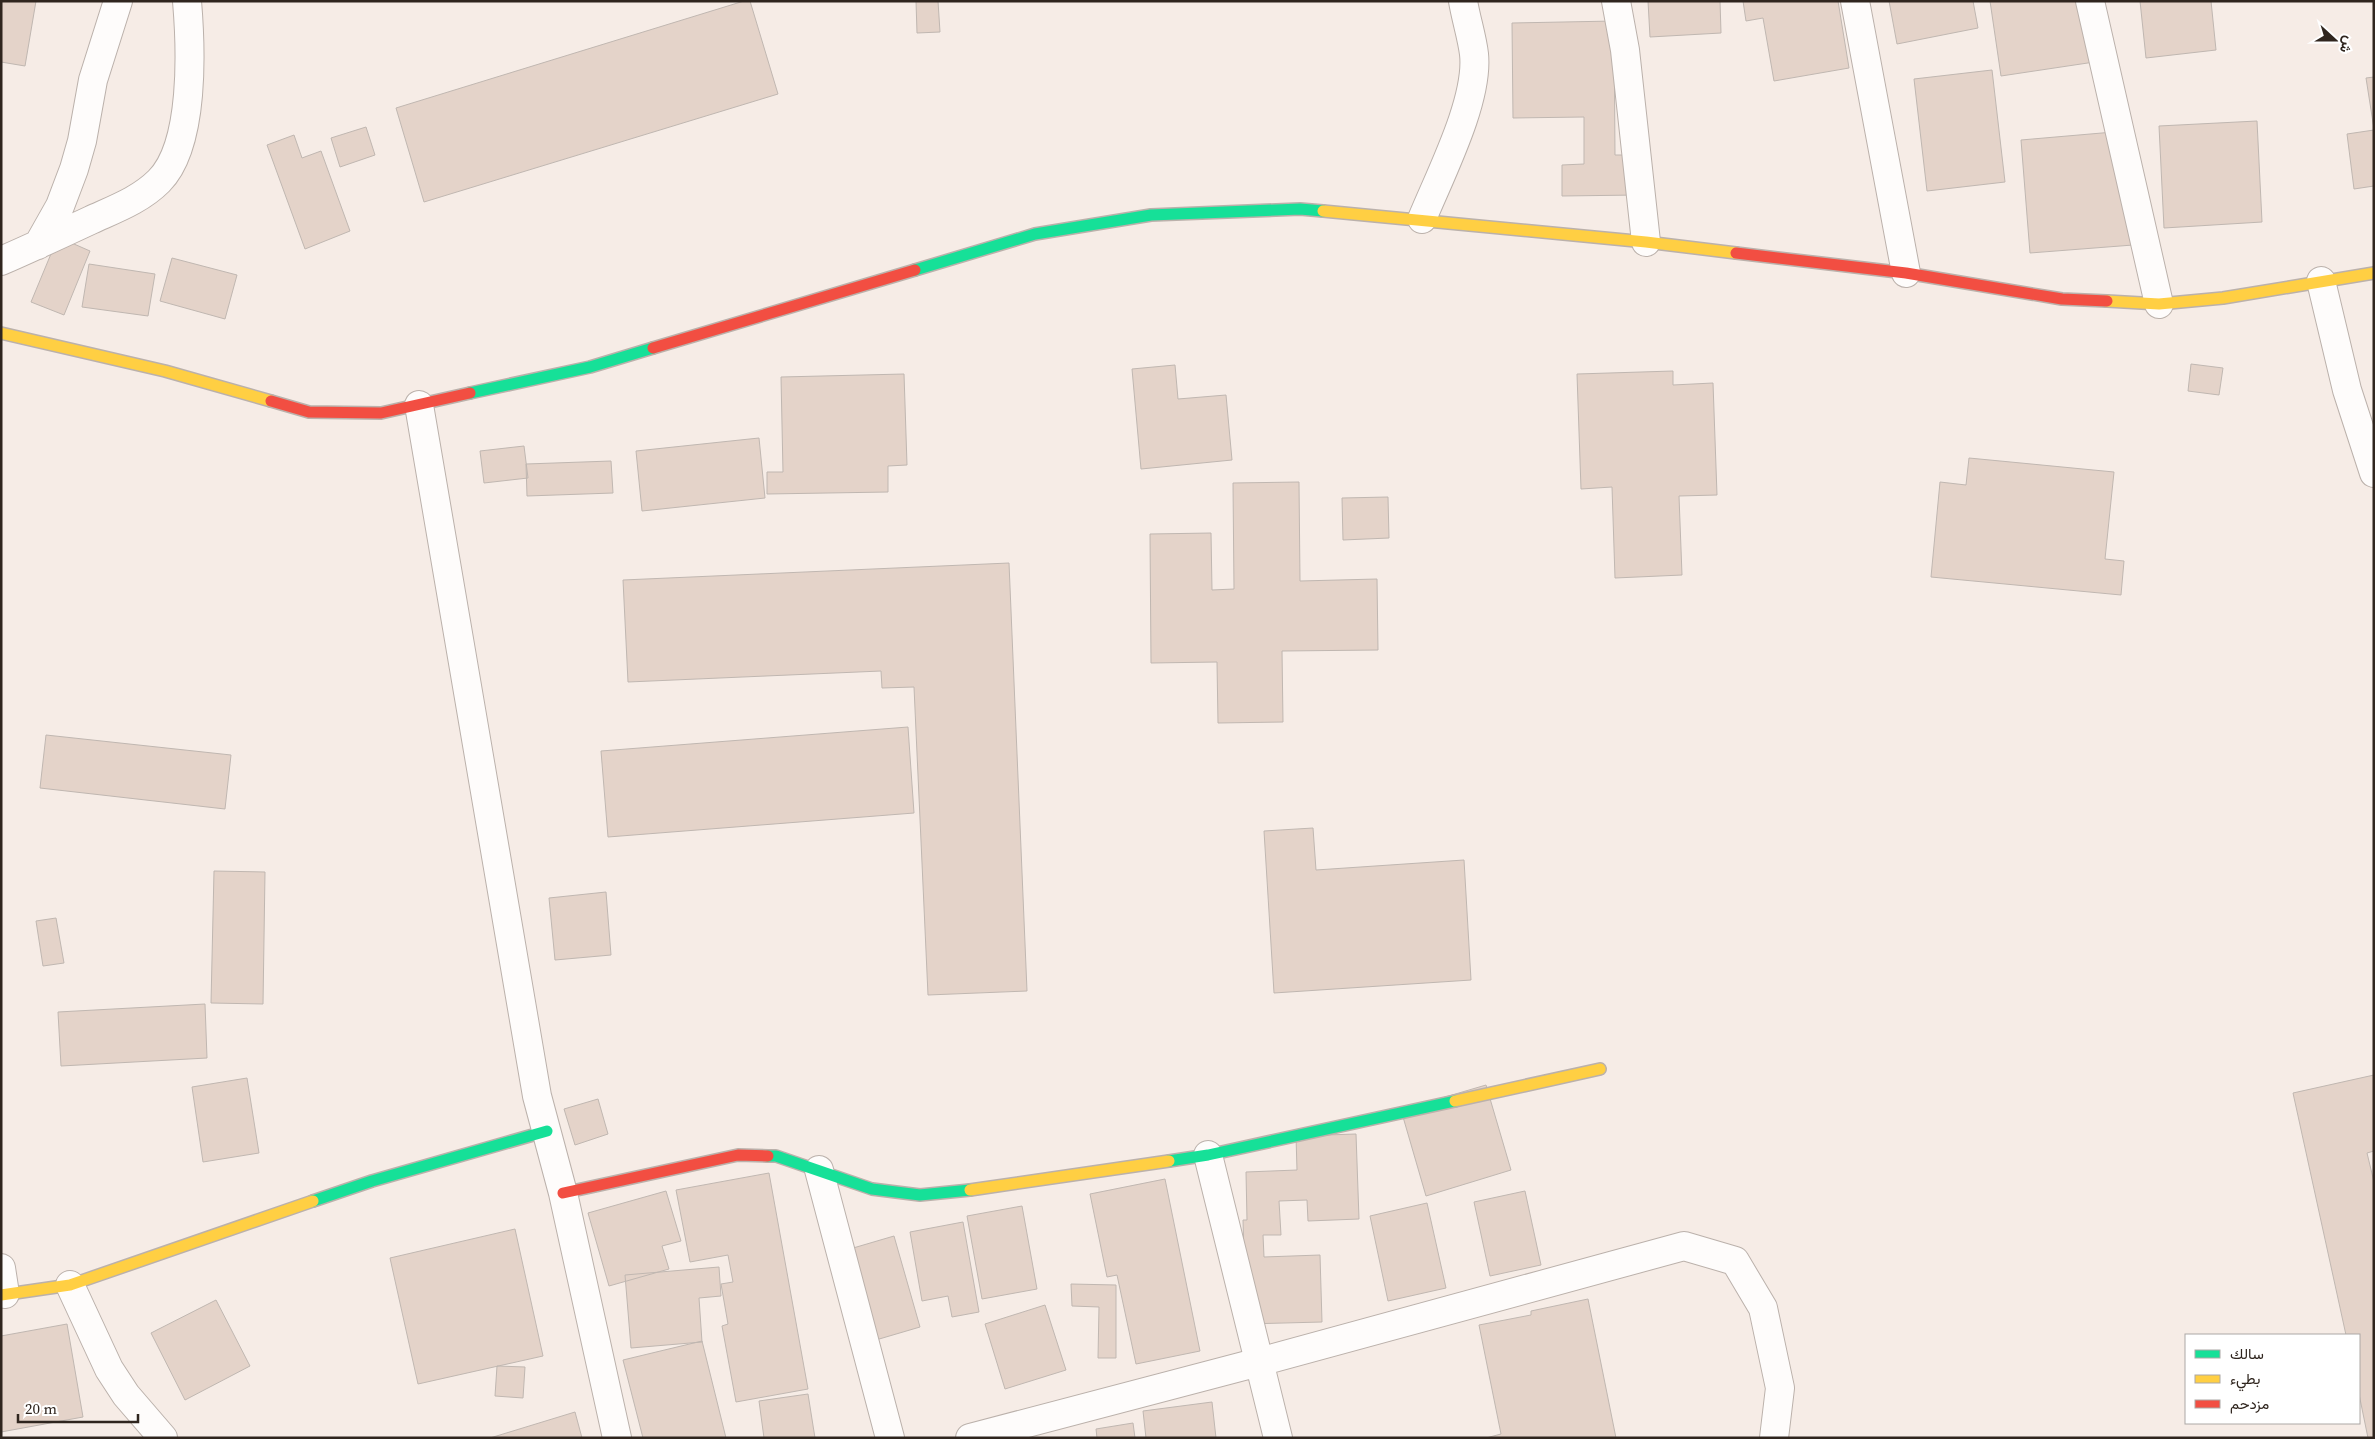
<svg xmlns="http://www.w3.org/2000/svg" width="2375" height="1439" viewBox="0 0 2375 1439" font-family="'Source Serif 4',Vazirmatn,serif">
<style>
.building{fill:#e4d3c9;stroke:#c0b7b1}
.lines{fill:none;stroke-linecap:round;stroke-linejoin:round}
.street-casing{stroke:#bbb1ab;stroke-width:30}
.fast-casing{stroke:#bbb1ab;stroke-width:14}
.slow-casing{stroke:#bbb1ab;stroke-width:14}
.jam-casing{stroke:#bbb1ab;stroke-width:14}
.street{stroke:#fefcfb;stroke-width:28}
.fast{stroke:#16e098;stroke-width:11}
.slow{stroke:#ffcf43;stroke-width:11}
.jam{stroke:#f24e42;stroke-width:11}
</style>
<rect width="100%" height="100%" fill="#f6ece6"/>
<path class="building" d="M 1,1 L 36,1 L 25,66 L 1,62 Z
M 744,1 L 750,1 L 778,94 L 424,202 L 396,108 Z
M 916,1 L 938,1 L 940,32 L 917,33 Z
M 1648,1 L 1720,1 L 1721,33 L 1650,37 Z
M 1743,1 L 1838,1 L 1849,68 L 1774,81 L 1763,18 L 1746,21 Z
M 1889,1 L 1973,1 L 1978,28 L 1897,44 Z
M 1990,1 L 2092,1 L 2101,61 L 2001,76 Z
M 2140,1 L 2211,1 L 2216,50 L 2146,58 Z
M 1614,21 L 1615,155 L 1637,155 L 1637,195 L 1562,196 L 1562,165 L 1584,164 L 1584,117 L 1513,118 L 1512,23 Z
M 1992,70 L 2005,182 L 1927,191 L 1914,79 Z
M 2374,77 L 2374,129 L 2366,78 Z
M 2257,121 L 2262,222 L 2164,228 L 2159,126 Z
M 366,127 L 375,155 L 340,167 L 331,138 Z
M 2374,130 L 2374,186 L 2354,189 L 2347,134 Z
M 2125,131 L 2133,245 L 2030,253 L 2021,140 Z
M 294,135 L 302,158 L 321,151 L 350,231 L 305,249 L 267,145 Z
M 58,237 L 90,251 L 64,315 L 31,302 Z
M 172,258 L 237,275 L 225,319 L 160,301 Z
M 89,264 L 155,274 L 148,316 L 82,307 Z
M 2191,364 L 2223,368 L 2219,395 L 2188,391 Z
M 1175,365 L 1178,399 L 1226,395 L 1232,460 L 1141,469 L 1132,369 Z
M 1673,371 L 1673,385 L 1713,383 L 1717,495 L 1679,496 L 1682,575 L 1615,578 L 1612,487 L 1581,489 L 1577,374 Z
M 904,374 L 907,465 L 888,466 L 888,492 L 767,494 L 767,472 L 783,472 L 781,377 Z
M 759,438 L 765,498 L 642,511 L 636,451 Z
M 524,446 L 528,478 L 484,483 L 480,451 Z
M 1969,458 L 2114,472 L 2105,559 L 2124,561 L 2121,595 L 1931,577 L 1940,482 L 1966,485 Z
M 611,461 L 613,493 L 527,496 L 526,464 Z
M 1299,482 L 1300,581 L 1377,579 L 1378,650 L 1282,651 L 1283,722 L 1218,723 L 1217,662 L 1151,663 L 1150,534 L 1211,533 L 1212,590 L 1234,589 L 1233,483 Z
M 1388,497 L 1389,538 L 1343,540 L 1342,498 Z
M 1009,563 L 1027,991 L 928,995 L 914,687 L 882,688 L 881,671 L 628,682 L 623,580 Z
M 908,727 L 914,813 L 608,837 L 601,751 Z
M 46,735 L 231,755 L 225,809 L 40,788 Z
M 1313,828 L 1316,870 L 1464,860 L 1471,980 L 1274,993 L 1264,831 Z
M 214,871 L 265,872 L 263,1004 L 211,1003 Z
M 606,892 L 611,955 L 555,960 L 549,898 Z
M 56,918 L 64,963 L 43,966 L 36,921 Z
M 205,1004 L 207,1058 L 61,1066 L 58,1012 Z
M 2374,1075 L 2374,1151 L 2367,1153 L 2374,1182 L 2374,1438 L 2368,1438 L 2359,1394 L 2359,1335 L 2346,1335 L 2293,1093 Z
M 247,1078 L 259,1153 L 203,1162 L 192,1087 Z
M 1486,1085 L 1511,1170 L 1426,1196 L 1401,1110 Z
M 598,1099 L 608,1134 L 575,1145 L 564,1109 Z
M 1356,1134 L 1359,1219 L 1308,1221 L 1307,1200 L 1279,1201 L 1281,1235 L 1263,1235 L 1264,1257 L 1320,1255 L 1322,1322 L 1246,1324 L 1243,1220 L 1247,1220 L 1246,1172 L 1297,1170 L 1296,1136 Z
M 769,1173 L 808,1389 L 736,1402 L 722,1326 L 728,1324 L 721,1284 L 733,1282 L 728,1255 L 690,1262 L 676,1190 Z
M 1165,1179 L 1200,1351 L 1136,1364 L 1117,1275 L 1107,1277 L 1090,1194 Z
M 666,1191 L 681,1241 L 662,1246 L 669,1269 L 609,1286 L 588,1213 Z
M 1525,1191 L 1541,1265 L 1490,1276 L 1474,1202 Z
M 1427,1203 L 1446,1288 L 1388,1301 L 1370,1216 Z
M 1022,1206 L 1037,1289 L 982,1299 L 967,1216 Z
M 963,1222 L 979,1312 L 952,1317 L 948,1296 L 922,1301 L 910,1232 Z
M 515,1229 L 543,1356 L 418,1384 L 390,1258 Z
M 894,1236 L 920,1327 L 869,1342 L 843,1251 Z
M 719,1267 L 721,1296 L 699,1298 L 702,1342 L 631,1348 L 625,1275 Z
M 1071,1284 L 1116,1285 L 1116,1358 L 1098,1358 L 1099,1307 L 1072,1306 Z
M 1588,1299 L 1616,1438 L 1486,1438 L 1501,1434 L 1479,1325 L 1531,1315 L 1531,1311 Z
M 216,1300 L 250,1366 L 185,1400 L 151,1333 Z
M 1045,1305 L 1066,1370 L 1005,1389 L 985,1324 Z
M 67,1324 L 83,1417 L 1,1432 L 1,1336 Z
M 702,1341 L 726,1438 L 643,1438 L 623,1360 Z
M 497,1366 L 525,1367 L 523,1398 L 495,1396 Z
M 808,1394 L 815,1438 L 764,1438 L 759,1401 Z
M 1212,1402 L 1216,1438 L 1146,1438 L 1143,1411 Z
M 575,1412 L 582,1438 L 490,1438 Z
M 1133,1423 L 1135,1438 L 1097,1438 L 1096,1429 Z"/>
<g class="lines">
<g class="street-casing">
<path id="street" d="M 1616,1 L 1625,50 L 1646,242
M 1855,1 L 1906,273
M 2090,1 L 2159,304
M 1422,219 C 1440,175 1479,100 1474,54 C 1472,37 1466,19 1463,1
M 38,245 L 60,206 L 74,169 L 82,141 L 93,80 L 118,1
M 1,261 C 31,248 61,234 91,220 C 115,209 140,200 159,181 C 195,145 191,48 187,1
M 2321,281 L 2347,390 L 2374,473
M 419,405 L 537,1096 L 563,1193 L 617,1438
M 1208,1155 L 1278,1438
M 819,1170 L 890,1438
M 1,1268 L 5,1294
M 70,1285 L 109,1369 L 126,1395 L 163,1438
M 970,1438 L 1259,1362 L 1684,1246 L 1735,1261 L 1763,1308 L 1780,1388 L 1774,1438"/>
</g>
<g class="fast-casing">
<path id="fast" d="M 915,270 L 1035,234 L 1151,215 L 1300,209 L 1323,211
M 470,393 L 590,367 L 653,348
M 768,1156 L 776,1156 L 872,1189 L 920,1195 L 970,1190
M 1169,1161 L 1208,1155 L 1455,1101
M 313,1201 L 372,1181 L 547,1131"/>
</g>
<g class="slow-casing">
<path id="slow" d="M 1323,211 L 1646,242 L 1736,253
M 2107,301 L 2159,304 L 2223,298 L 2374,273
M 1,333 L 165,371 L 271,401
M 1455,1101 L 1600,1069
M 970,1190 L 1169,1161
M 1,1295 L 70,1285 L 313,1201"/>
</g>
<g class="jam-casing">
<path id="jam" d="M 1736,253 L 1906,273 L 2062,299 L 2107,301
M 653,348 L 915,270
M 271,401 L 309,412 L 381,413 L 470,393
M 563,1193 L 738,1155 L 768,1156"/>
</g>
<use href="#street" class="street"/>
<use href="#fast" class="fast"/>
<use href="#slow" class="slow"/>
<use href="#jam" class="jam"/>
</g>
<rect width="2375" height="1439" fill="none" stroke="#2f251e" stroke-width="5"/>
<rect x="2185" y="1334" width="175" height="90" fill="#ffffff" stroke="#aca8a5"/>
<rect x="2195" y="1350" width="25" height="8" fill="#16e098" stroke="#aca8a5"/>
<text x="2230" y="1359" font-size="15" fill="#2f251e">سالك</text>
<rect x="2195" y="1375" width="25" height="8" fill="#ffcf43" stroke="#aca8a5"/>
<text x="2230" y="1384" font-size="15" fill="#2f251e">بطيء</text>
<rect x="2195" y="1400" width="25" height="8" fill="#f24e42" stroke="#aca8a5"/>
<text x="2230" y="1409" font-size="15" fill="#2f251e">مزدحم</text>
<g transform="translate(2335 40) rotate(111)" stroke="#ffffff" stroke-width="4" paint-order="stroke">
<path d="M0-4L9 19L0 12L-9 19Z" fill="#2f251e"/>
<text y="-8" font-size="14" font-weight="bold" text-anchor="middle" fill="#2f251e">ش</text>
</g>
<path d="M18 1414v8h120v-8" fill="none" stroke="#2f251e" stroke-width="2.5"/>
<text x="25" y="1414" font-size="15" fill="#2f251e" stroke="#ffffff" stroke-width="4" paint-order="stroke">20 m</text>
</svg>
